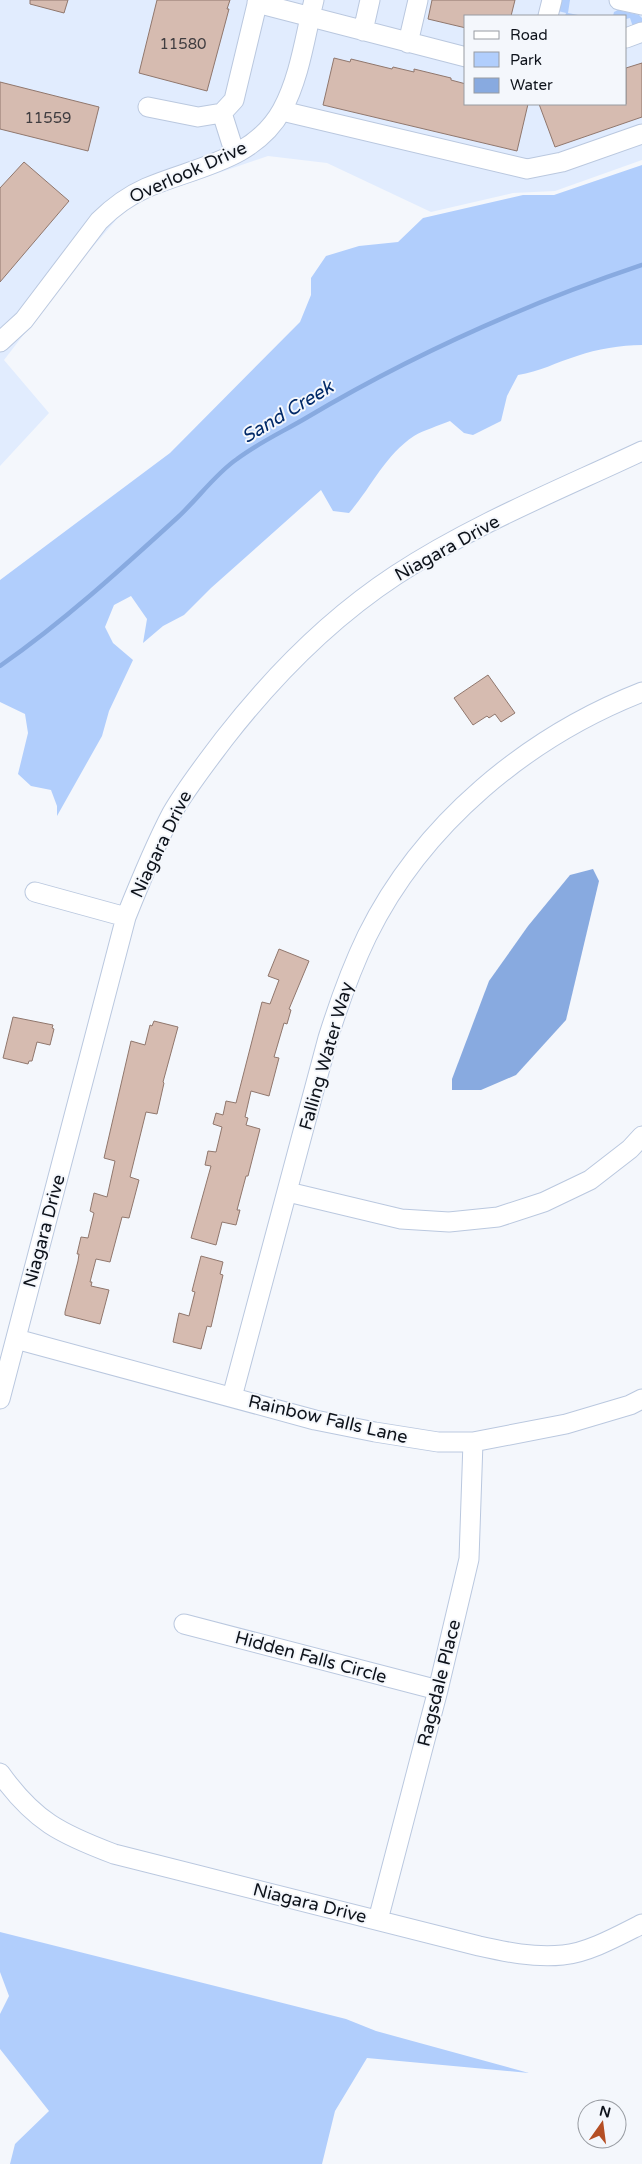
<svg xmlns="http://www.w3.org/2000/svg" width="642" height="2164" viewBox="0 0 642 2164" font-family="'Varela Round',sans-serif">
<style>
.built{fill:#e1ecfe;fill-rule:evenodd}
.green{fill:#b1cefc}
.water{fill:#88aae0}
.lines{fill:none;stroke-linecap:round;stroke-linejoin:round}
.stream{stroke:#88aae0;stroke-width:4.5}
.building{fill:#d6bbb0;stroke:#90776d}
.minor-casing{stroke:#bac8df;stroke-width:21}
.minor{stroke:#fff;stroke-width:19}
.labels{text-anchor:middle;stroke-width:4;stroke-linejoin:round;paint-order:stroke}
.number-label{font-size:15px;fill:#403d40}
.street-label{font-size:18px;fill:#0e131b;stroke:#f4f7fc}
.water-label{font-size:19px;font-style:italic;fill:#012968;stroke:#f4f7fc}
</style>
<rect width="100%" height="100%" fill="#f4f7fc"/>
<path class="built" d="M 0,0 L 642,0 L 642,160 L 555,191 L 513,193 L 431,212 L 327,163 L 268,156 L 131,203 L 82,259 L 4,360 L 49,413 L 0,466 ZM 466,16 L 626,16 L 626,104 L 466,104 Z"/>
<path class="green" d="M 559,0 L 570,0 L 568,13 L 583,16 L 565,16 L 566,13 L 558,11 Z
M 618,10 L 639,15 L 642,18 L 642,25 L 633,27 L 630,18 L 626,19 L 626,16 L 613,16 L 614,12 Z
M 642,165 L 642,345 C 621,345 597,349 577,356 C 557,362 539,372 518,375 L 507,396 L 501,421 L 473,435 L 464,433 L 450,421 C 438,426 424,430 414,436 C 385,455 371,488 349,513 L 333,511 L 321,490 L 211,588 L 184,615 L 163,626 L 143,643 L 147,619 L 131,596 L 114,605 L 105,627 L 113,643 L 133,660 L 109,711 L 102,736 L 57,816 L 57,806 L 51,790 L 31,786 L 18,774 L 28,733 L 25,714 L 0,702 L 0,580 L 170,453 L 300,322 L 311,295 L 311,278 L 326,256 L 359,246 L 398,242 L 423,218 L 523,195 L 554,195 Z
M 0,1932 L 346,2019 L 376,2031 L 529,2073 L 367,2058 L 335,2111 L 322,2164 L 10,2164 L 15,2144 L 49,2111 L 0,2049 L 0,2014 L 9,1996 L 0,1972 Z"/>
<path class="water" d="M 593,869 L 599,881 L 566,1020 L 516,1075 L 481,1090 L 452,1090 L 452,1079 L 489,981 L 528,926 L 570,875 Z"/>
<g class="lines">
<path class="stream" d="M 0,666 C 63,622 120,570 177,518 C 197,500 215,474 237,459 C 258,443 284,431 306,418 C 412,355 526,304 642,265"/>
</g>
<path class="building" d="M 30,0 L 68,0 L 64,13 L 30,4 Z
M 157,0 L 230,0 L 227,9 L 229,9 L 207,91 L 139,73 Z
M 432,0 L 515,0 L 511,16 L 466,16 L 466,28 L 428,19 Z
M 334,58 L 350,62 L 351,59 L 392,69 L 393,67 L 414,72 L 414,69 L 451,78 L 451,80 L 466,84 L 466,104 L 528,104 L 517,151 L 323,105 Z
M 642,63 L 642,117 L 555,147 L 539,104 L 626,104 L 626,68 Z
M 0,82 L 99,107 L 88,151 L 0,129 Z
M 24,162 L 69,201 L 0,282 L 0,188 Z
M 488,675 L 515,713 L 501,722 L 495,714 L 489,718 L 487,716 L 473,725 L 454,698 Z
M 279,949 L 309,961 L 289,1009 L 291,1010 L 287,1024 L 284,1023 L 274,1057 L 279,1058 L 269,1096 L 251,1091 L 245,1117 L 248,1118 L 246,1125 L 260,1129 L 248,1176 L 246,1176 L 237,1210 L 240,1210 L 236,1225 L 222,1222 L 216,1245 L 191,1238 L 211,1166 L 205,1165 L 208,1151 L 216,1152 L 222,1127 L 213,1124 L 216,1113 L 223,1115 L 226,1101 L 236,1103 L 262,1002 L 270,1004 L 279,980 L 268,976 Z
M 13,1017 L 53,1025 L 52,1028 L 54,1029 L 50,1045 L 37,1042 L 32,1061 L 29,1061 L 28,1064 L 3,1058 Z
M 154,1021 L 178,1027 L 163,1082 L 164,1083 L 157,1114 L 146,1112 L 130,1177 L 139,1180 L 129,1218 L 122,1217 L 110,1262 L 96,1259 L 90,1282 L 92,1282 L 91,1286 L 109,1290 L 100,1324 L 65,1315 L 65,1312 L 78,1261 L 79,1254 L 77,1254 L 81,1237 L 88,1238 L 94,1213 L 90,1211 L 94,1193 L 107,1197 L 115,1161 L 104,1158 L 131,1041 L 145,1045 L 150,1025 L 152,1026 Z
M 201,1256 L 223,1262 L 220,1274 L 223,1275 L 211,1327 L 207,1326 L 201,1349 L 173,1342 L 179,1313 L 189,1316 L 195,1292 L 192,1291 Z"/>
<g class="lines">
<g class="minor-casing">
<path id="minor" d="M 619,0 L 642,5
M 257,3 L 466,57
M 548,16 L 552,0
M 363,31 L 370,0
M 626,38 L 642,32
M 408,43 L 418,0
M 148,107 L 198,117 L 222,113
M 282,111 L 527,169 L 562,162 L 642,134
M 235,154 L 222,113 L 234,100 L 258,0
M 0,342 L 24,320 L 99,221 C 113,207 128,196 146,188 C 194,167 254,161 282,110 C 300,77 305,36 314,0
M 35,892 L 126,917
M 288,1192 L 401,1219 L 449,1222 L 498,1217 L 544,1202 L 590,1180 L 630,1149 L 642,1136
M 16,1339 L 315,1420 L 375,1432 L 438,1442 L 473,1442 L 566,1424 L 630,1405 L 642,1399
M 232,1397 L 328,1038 C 339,1003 351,969 367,936 C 422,824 527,737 642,692
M 0,1399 L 126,917 C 140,882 154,847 172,813 C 187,787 206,763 224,739 C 273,676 329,619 396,575 C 472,525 559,490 642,451
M 184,1624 L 438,1690
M 0,1773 C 34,1821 61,1834 114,1854 L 479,1946 C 506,1952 534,1958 563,1955 C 588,1953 620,1935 642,1924
M 378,1920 L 438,1690 L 469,1559 L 473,1442"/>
</g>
<use href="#minor" class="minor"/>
</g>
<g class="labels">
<g class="number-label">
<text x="183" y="49">11580</text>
<text x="48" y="123">11559</text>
</g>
<g class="street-label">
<text transform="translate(188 172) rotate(-24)" y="6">Overlook Drive</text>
<text transform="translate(447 548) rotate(-29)" y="6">Niagara Drive</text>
<text transform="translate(161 844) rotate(-64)" y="6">Niagara Drive</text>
<text transform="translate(326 1056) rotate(-74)" y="6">Falling Water Way</text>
<text transform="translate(44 1231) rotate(-75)" y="6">Niagara Drive</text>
<text transform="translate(328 1419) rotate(13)" y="6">Rainbow Falls Lane</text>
<text transform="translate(311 1657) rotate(15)" y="6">Hidden Falls Circle</text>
<text transform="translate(439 1683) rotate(-76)" y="6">Ragsdale Place</text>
<text transform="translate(310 1903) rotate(14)" y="6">Niagara Drive</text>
</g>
<g class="water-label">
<text transform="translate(287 411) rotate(-31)" y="7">Sand Creek</text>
</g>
</g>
<rect x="464" y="15" width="162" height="90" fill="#f4f7fc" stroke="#989ca2"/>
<rect x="474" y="31" width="25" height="8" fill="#ffffff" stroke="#989ca2"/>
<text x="510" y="40" font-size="15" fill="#0e131b">Road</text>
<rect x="474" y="52" width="25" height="15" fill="#b1cefc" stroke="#989ca2"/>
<text x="510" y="65" font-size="15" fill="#0e131b">Park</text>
<rect x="474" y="78" width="25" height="15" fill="#88aae0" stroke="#989ca2"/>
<text x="510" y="90" font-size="15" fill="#0e131b">Water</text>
<g transform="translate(602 2124) rotate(14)"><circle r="24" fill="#f4f7fc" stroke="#989ca2"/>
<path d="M0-4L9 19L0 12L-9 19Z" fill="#b54f25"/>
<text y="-8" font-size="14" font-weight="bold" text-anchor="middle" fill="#0e131b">N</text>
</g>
</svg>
